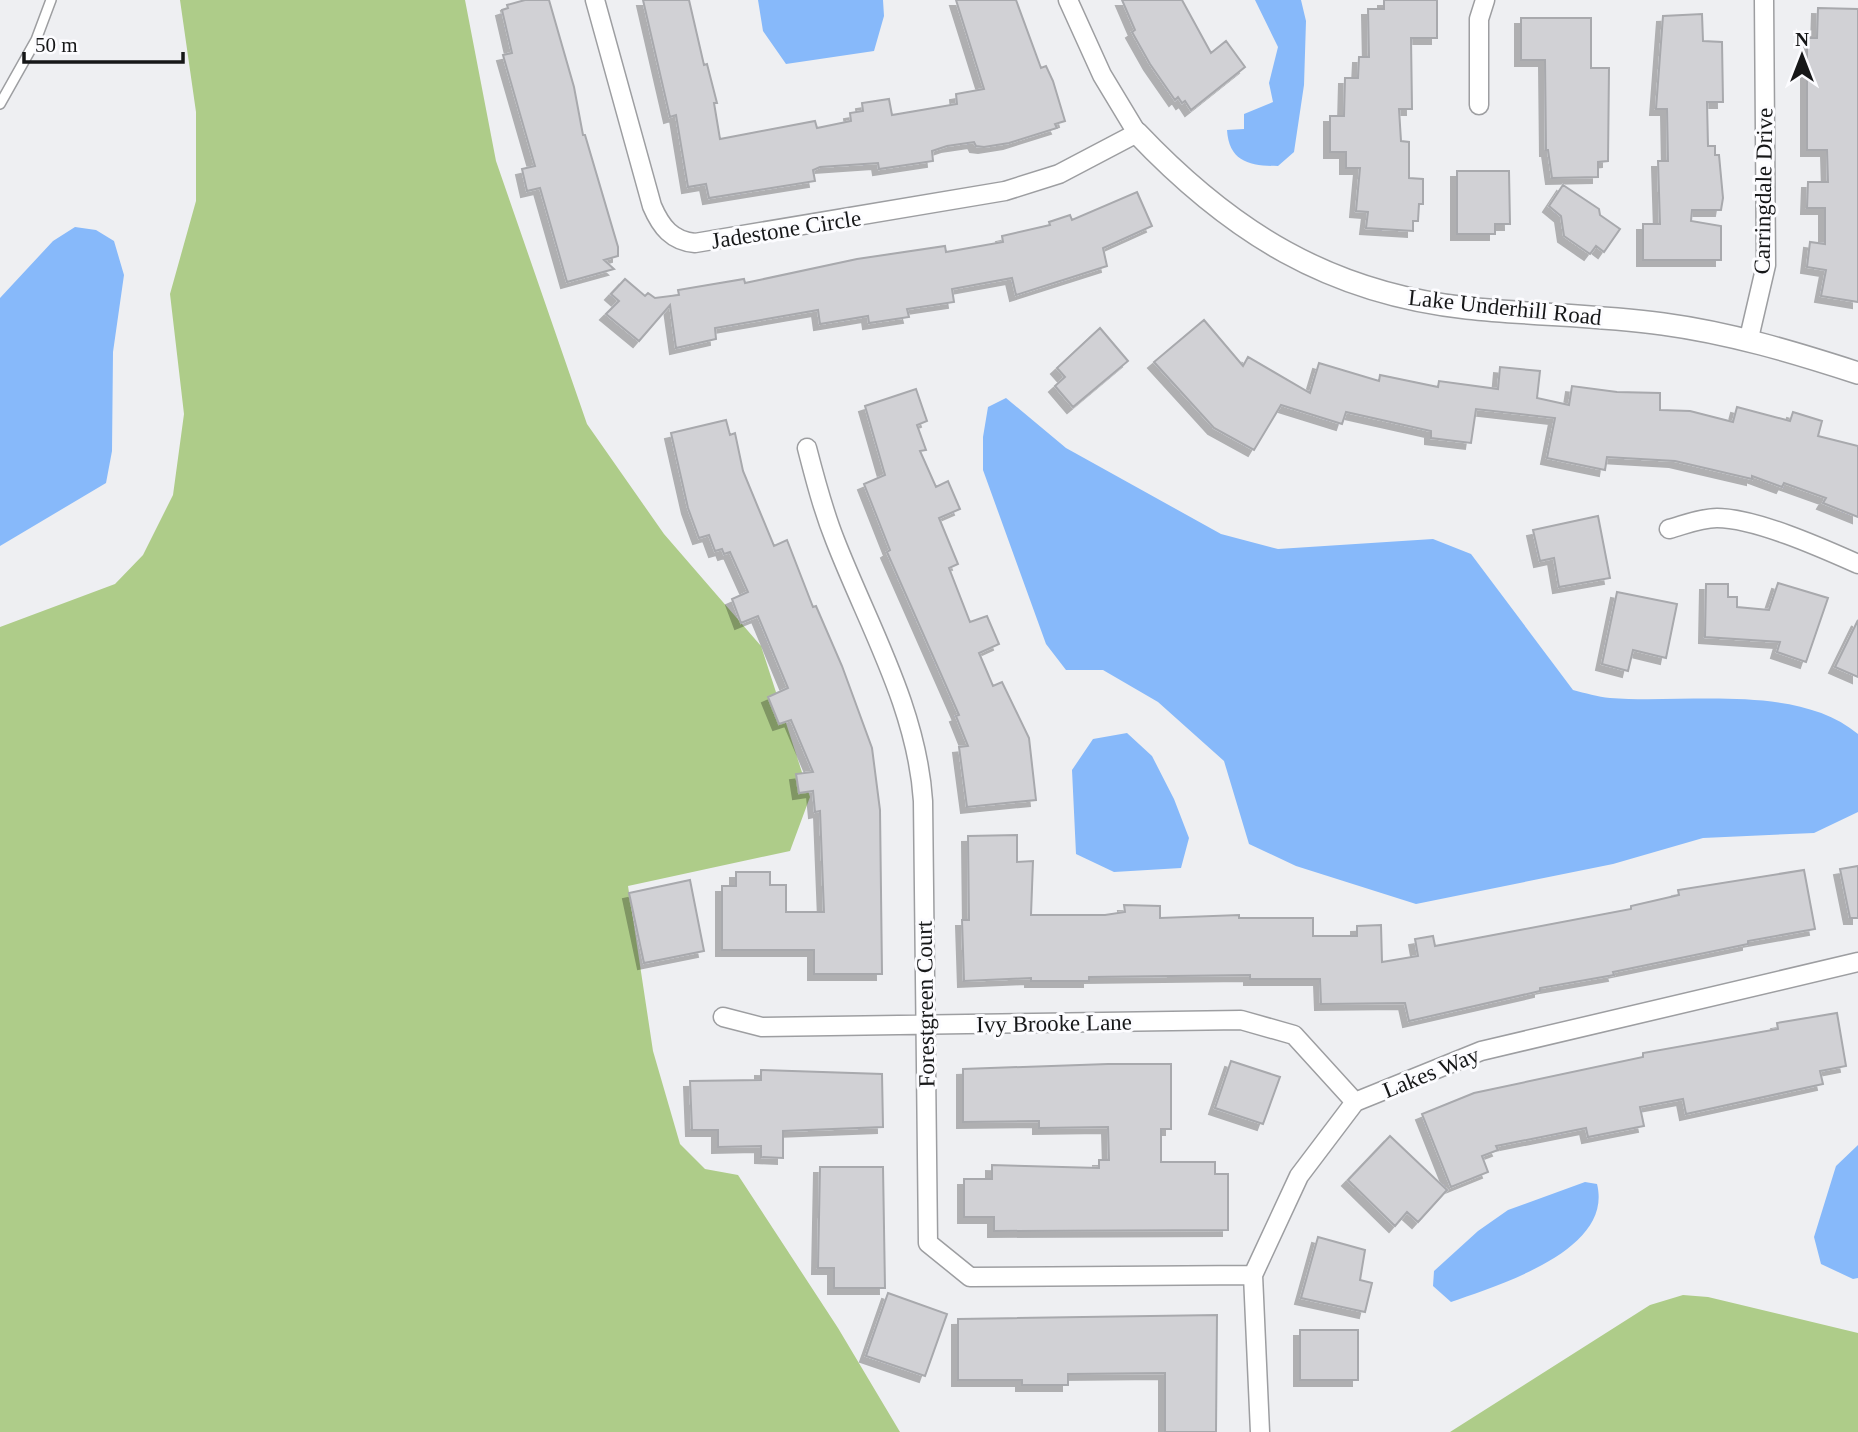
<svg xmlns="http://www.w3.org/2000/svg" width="1858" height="1432" viewBox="0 0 1858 1432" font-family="Georgia,serif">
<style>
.green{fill:#aecc89}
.water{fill:#87b9fa}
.building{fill:#d1d1d5;stroke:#a8a9ad;stroke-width:2;filter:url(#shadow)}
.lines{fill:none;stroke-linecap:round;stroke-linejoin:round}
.service-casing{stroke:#9d9ea1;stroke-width:12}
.minor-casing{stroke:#9d9ea1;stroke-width:21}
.tertiary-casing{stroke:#9d9ea1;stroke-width:24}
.service{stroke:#fff;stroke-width:9}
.minor{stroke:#fff;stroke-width:18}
.tertiary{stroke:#fff;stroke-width:21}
.labels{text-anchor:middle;stroke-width:6;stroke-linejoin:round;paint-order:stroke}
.street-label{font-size:23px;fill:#161718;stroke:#fcfcff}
</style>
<defs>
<filter id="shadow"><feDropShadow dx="-6" dy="6" stdDeviation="0" flood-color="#0004"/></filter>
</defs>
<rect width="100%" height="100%" fill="#eeeff2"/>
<path class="green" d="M 180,0 L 465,0 L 496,161 L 587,424 L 664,534 L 761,646 L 810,797 L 790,851 L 628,886 L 653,1051 L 680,1144 L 705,1169 L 738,1175 L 838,1328 L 900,1432 L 0,1432 L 0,627 L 115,584 L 143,555 L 173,495 L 184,414 L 170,294 L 196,201 L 196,112 Z
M 1683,1295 L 1708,1297 L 1858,1333 L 1858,1432 L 1450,1432 L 1650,1305 Z"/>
<path class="water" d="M 758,0 L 883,0 L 884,16 L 874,51 L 786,64 L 763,31 Z
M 1255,0 L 1301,0 L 1306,21 L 1304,85 L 1294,152 L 1278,166 C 1250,166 1229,162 1227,130 L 1244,129 L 1244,114 L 1273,102 L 1269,83 L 1278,47 Z
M 75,227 L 96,230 L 114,241 L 124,275 L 113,352 L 112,451 L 106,483 L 0,546 L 0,298 L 53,241 Z
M 1006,398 L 1066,448 L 1221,534 L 1278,549 L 1433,539 L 1471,554 L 1573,690 C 1585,693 1598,697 1610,698 C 1686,704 1797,683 1858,734 L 1858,812 L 1814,833 L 1703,838 L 1613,864 L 1416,904 L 1296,866 L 1249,844 L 1224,761 L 1158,702 L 1103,670 L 1066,670 L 1046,644 L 983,470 L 983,437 L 988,407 Z
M 1127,733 L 1152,756 L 1174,799 L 1189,838 L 1181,868 L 1114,872 L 1076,854 L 1072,770 L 1093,739 Z
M 1858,1145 L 1858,1278 L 1853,1279 L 1821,1264 L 1814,1237 L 1836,1166 Z
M 1585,1182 L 1597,1184 C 1614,1251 1498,1285 1451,1302 L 1433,1286 L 1434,1271 L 1478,1231 L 1508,1210 Z"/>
<path class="building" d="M 525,0 L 549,0 L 574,87 L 583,135 L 585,135 L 618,247 L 618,256 L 604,260 L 614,269 L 567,282 L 540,188 L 527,191 L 522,169 L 535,166 L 503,55 L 512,53 L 502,10 L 508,8 L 507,5 Z
M 643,0 L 689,0 L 704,65 L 707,64 L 717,103 L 714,103 L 720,139 L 815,121 L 817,128 L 851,121 L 850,113 L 863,111 L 862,103 L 889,99 L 892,115 L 957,104 L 956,94 L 984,89 L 956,0 L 1016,0 L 1041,68 L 1046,66 L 1053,81 L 1065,121 L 1055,124 L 1057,128 L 1009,143 L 984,147 L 976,146 L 974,142 L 947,146 L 932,151 L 933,161 L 879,169 L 878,163 L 820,167 L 813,170 L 815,181 L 709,198 L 706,184 L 688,187 L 676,115 L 670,117 Z
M 1122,0 L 1182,0 L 1211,53 L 1226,41 L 1245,67 L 1191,110 L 1185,101 L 1182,103 L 1178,97 L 1175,100 L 1150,64 L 1132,32 L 1135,30 Z
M 1384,0 L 1437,0 L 1437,38 L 1411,38 L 1412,109 L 1399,109 L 1401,141 L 1409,142 L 1409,178 L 1423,179 L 1423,204 L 1419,204 L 1418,221 L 1413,221 L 1413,231 L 1366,228 L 1368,212 L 1356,211 L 1360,168 L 1346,168 L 1346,152 L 1330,152 L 1330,116 L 1344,116 L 1345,78 L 1358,78 L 1359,57 L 1369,57 L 1368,9 L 1384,9 Z
M 1818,8 L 1858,9 L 1858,302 L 1821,296 L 1826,270 L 1807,267 L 1810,242 L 1825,244 L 1825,208 L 1807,208 L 1808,182 L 1828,182 L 1827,150 L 1807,150 L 1807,38 L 1817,38 Z
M 1702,14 L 1703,41 L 1722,42 L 1723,102 L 1707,102 L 1708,146 L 1715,146 L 1715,155 L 1719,155 L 1723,198 L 1721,210 L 1692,210 L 1691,221 L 1721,226 L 1721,260 L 1643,260 L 1643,224 L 1660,224 L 1658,161 L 1668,161 L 1667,109 L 1656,109 L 1663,16 Z
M 1521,18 L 1591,18 L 1591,68 L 1609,68 L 1608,161 L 1598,162 L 1598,177 L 1552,178 L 1548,150 L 1546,150 L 1545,60 L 1521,60 Z
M 1457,171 L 1509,171 L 1510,224 L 1495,224 L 1495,234 L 1457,234 Z
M 1563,185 L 1599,209 L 1600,215 L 1620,229 L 1604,252 L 1596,246 L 1590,254 L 1564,236 L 1561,216 L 1549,206 Z
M 1137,192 L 1152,226 L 1103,248 L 1107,266 L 1016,295 L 1012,278 L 952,289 L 954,302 L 907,309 L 909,317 L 869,323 L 868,316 L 820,324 L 818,310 L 715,328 L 716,339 L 676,348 L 670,305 L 639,341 L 606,314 L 619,301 L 611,294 L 625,279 L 645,296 L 648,293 L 655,298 L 679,295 L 678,290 L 744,279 L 745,283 L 857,259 L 945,246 L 946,252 L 1003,242 L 1002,236 L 1050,225 L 1049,222 L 1070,215 L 1072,220 Z
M 1204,320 L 1243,366 L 1248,357 L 1310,393 L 1319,363 L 1379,381 L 1380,375 L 1438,387 L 1439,381 L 1498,389 L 1500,367 L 1540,371 L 1537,398 L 1569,405 L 1572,386 L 1617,392 L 1660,393 L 1660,410 L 1690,411 L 1733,422 L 1737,407 L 1790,421 L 1793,412 L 1822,421 L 1818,436 L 1858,446 L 1858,517 L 1823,503 L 1826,498 L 1784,483 L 1782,487 L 1752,476 L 1752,479 L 1675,461 L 1607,457 L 1605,470 L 1547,458 L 1555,418 L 1476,409 L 1471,443 L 1431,438 L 1431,431 L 1346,412 L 1342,424 L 1281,405 L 1254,450 L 1214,428 L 1154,362 Z
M 1100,328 L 1128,361 L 1073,407 L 1055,386 L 1065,377 L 1057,368 Z
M 916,389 L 927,421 L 917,425 L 926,450 L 920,451 L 936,487 L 948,481 L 960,509 L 939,518 L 958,564 L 949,568 L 970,622 L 987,616 L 999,644 L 979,653 L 993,686 L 1002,682 L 1029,738 L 1036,800 L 967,807 L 959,747 L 968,746 L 956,716 L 959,715 L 887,552 L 890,550 L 864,484 L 885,475 L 865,406 Z
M 726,420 L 730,435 L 735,433 L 743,471 L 774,546 L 787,540 L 813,607 L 816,606 L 842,666 L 872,748 L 880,810 L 882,974 L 814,974 L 814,950 L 722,950 L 722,886 L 736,886 L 736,872 L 770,872 L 770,885 L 786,885 L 786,912 L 824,912 L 820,811 L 815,812 L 813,791 L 799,793 L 796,774 L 813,772 L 791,720 L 779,724 L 768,697 L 788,688 L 758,616 L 741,623 L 732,599 L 748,592 L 730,552 L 724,554 L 722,549 L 715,551 L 709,535 L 699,538 L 688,508 L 671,433 Z
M 1598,516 L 1610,578 L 1559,587 L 1554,558 L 1540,561 L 1533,530 Z
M 1778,583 L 1828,598 L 1806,662 L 1777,652 L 1780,642 L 1705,637 L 1706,584 L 1728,584 L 1728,597 L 1737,597 L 1737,607 L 1769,610 Z
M 1617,592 L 1677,604 L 1666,658 L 1633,650 L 1628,671 L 1602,664 Z
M 1858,620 L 1858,677 L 1835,667 Z
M 1017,835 L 1017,862 L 1033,861 L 1031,915 L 1105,915 L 1125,912 L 1124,905 L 1160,906 L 1160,918 L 1239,915 L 1239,918 L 1313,918 L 1313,936 L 1357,936 L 1357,926 L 1381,925 L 1382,962 L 1418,956 L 1415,939 L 1433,936 L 1435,946 L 1631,909 L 1631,906 L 1679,895 L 1678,890 L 1804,870 L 1815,929 L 1748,941 L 1748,944 L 1613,972 L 1614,975 L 1540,988 L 1540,991 L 1409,1021 L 1405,1003 L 1321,1004 L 1320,979 L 1250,979 L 1250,975 L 1089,977 L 1089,981 L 1031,981 L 1031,978 L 964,981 L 962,920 L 969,920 L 968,836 Z
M 1858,866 L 1858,918 L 1850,918 L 1840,869 Z
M 690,880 L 704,951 L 644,963 L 629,893 Z
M 1837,1013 L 1846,1066 L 1820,1071 L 1823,1084 L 1686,1114 L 1683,1099 L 1640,1107 L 1644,1126 L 1588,1137 L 1586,1128 L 1496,1146 L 1498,1150 L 1482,1156 L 1488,1172 L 1451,1187 L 1422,1114 L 1474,1093 L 1643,1057 L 1643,1053 L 1778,1029 L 1777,1023 Z
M 1231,1061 L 1280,1077 L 1263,1124 L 1215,1108 Z
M 1108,1064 L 1171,1064 L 1171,1129 L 1161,1129 L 1161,1162 L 1215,1162 L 1215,1174 L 1228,1174 L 1228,1230 L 994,1231 L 994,1217 L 964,1217 L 964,1179 L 992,1179 L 992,1165 L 1099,1168 L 1099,1160 L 1109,1160 L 1108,1127 L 1039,1128 L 1039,1121 L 963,1122 L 963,1069 Z
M 761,1070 L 882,1074 L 883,1127 L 783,1131 L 783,1158 L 761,1157 L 761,1146 L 718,1147 L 718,1130 L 692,1130 L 690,1081 L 761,1080 Z
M 1390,1136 L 1447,1190 L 1418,1222 L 1407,1212 L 1395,1226 L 1348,1180 Z
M 820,1167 L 883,1167 L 885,1288 L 834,1288 L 834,1268 L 818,1268 Z
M 1318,1237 L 1365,1250 L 1360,1280 L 1372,1283 L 1365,1312 L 1301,1298 Z
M 888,1293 L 947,1314 L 925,1376 L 866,1356 Z
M 1217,1315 L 1216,1432 L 1165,1432 L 1165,1373 L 1068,1374 L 1068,1385 L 1022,1385 L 1022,1380 L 958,1380 L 958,1319 Z
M 1300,1330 L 1358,1330 L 1358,1380 L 1300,1380 Z"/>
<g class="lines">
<g class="service-casing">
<path id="service" d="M 0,104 L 36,40 L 51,0"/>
</g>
<g class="minor-casing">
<path id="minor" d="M 595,0 L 652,206 C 661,227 672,241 695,243 L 1005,191 L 1059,174 L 1137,133 L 1102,75 L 1068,0
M 1479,105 L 1479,19 L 1485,0
M 1749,338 L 1766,265 L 1764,0
M 807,448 C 815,479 823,510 835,540 C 868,625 917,708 923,801 L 928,1243 L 970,1277 L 1253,1275
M 1669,529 C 1684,525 1700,518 1717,518 C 1755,518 1822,548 1858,564
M 723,1017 L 762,1027 L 1241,1020 L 1294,1035 L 1355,1102
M 1260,1432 L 1253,1275 L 1299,1176 L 1355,1102 L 1481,1051 L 1858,962"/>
</g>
<g class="tertiary-casing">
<path id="tertiary" d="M 1137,133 C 1231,232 1329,293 1467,308 C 1532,315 1597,315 1663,324 C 1730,333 1793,352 1858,373"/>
</g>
<use href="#service" class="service"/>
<use href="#minor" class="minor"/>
<use href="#tertiary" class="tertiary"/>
</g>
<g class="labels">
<g class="street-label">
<text transform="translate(1763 191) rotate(-89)" y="8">Carringdale Drive</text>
<text transform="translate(786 229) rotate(-9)" y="8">Jadestone Circle</text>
<text transform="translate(1505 307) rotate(6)" y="8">Lake Underhill Road</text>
<text transform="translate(925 1004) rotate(-91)" y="8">Forestgreen Court</text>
<text transform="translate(1054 1023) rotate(-1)" y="8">Ivy Brooke Lane</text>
<text transform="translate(1431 1072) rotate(-22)" y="8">Lakes Way</text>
</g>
</g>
<g transform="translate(1802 56)" stroke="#fcfcff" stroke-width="5" paint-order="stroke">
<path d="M0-5L12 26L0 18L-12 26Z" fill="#161718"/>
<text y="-10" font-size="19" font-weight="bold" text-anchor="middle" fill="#161718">N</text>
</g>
<path d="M24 52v10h159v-10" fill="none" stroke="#161718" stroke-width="3.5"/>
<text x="35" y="52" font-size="21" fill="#161718" stroke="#fcfcff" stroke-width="5" paint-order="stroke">50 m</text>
</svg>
